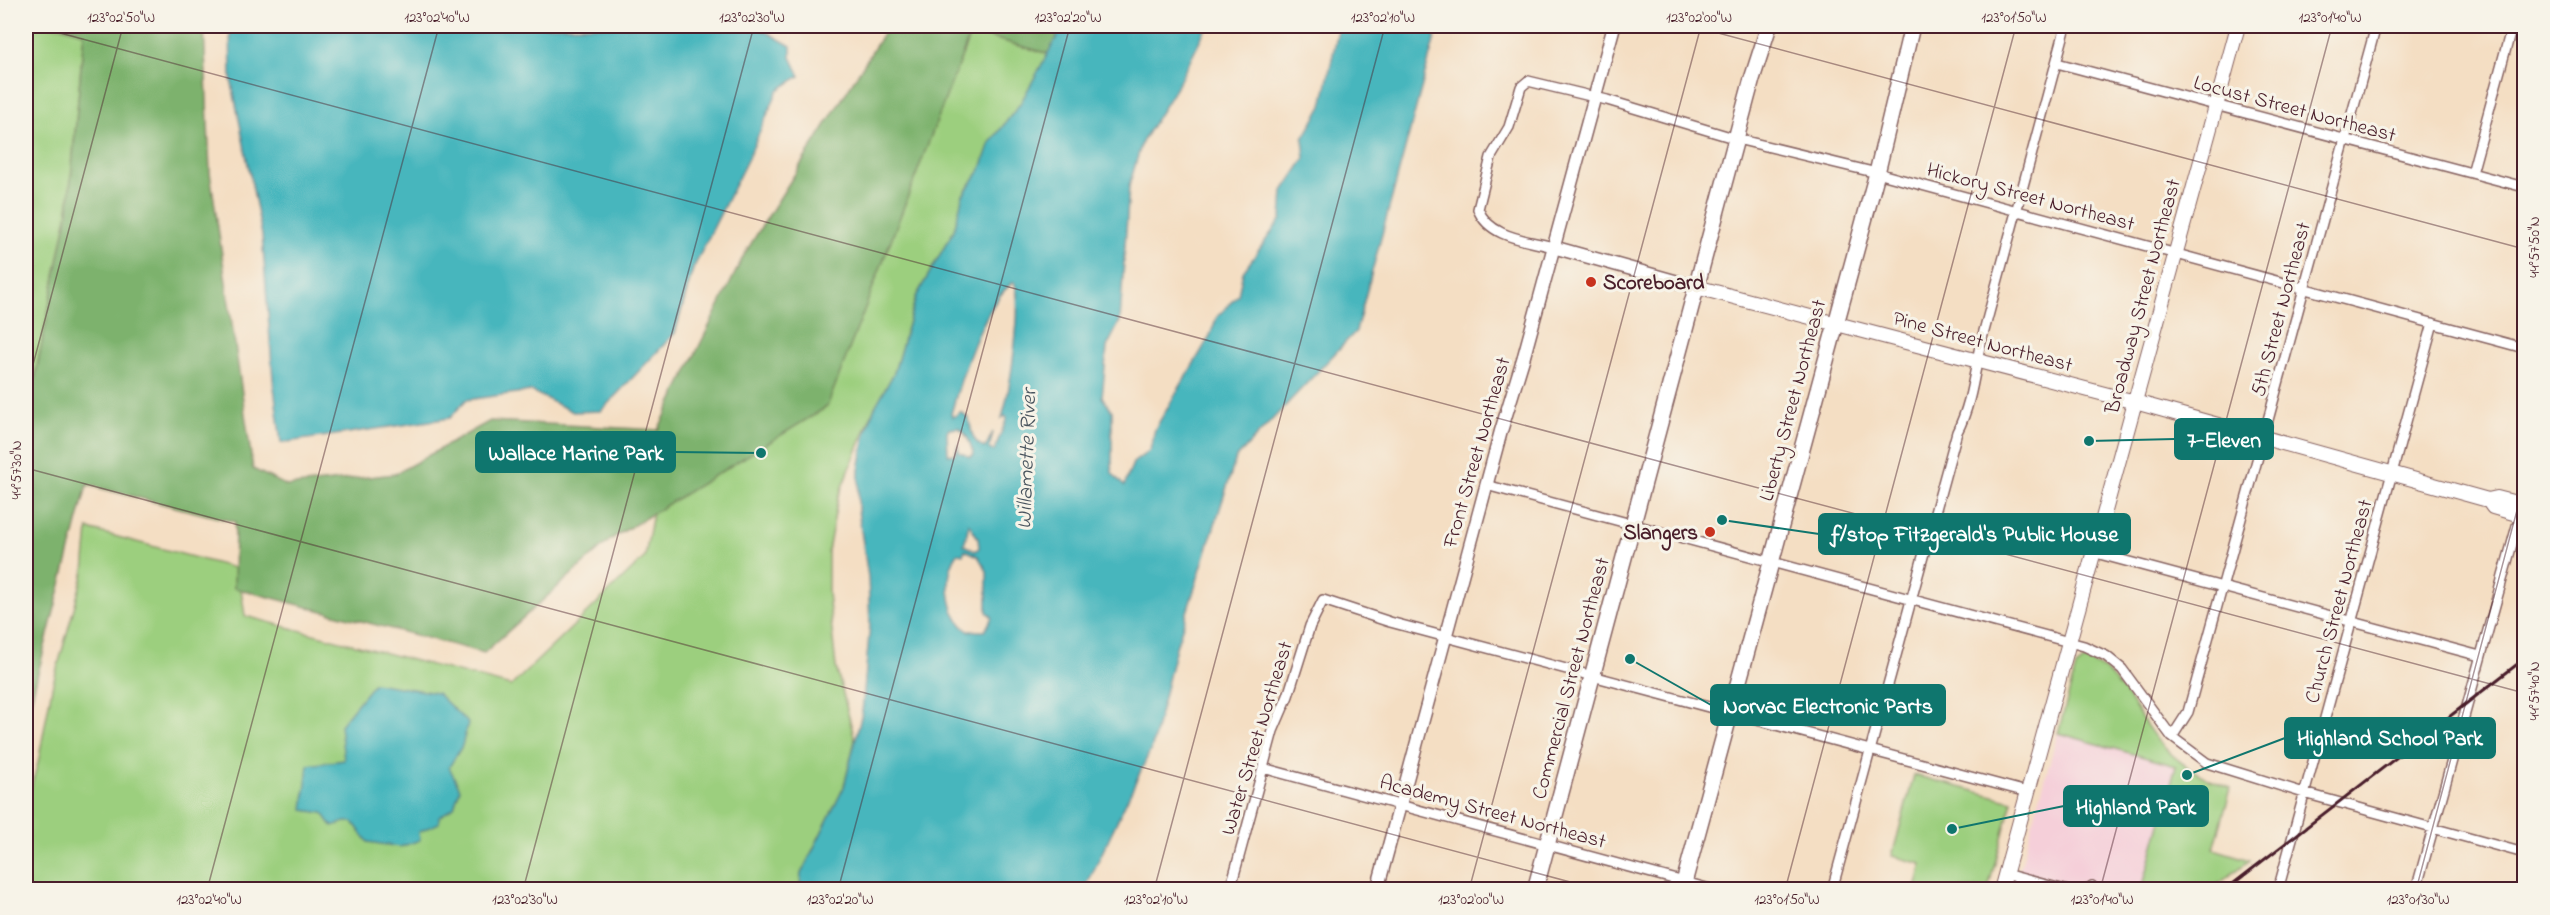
<svg xmlns="http://www.w3.org/2000/svg" width="2550" height="915" viewBox="0 0 2550 915" font-family="'Indie Flower',sans-serif">
<style>
.built{fill:#f5cfd9}
.green{fill:#9ccf7e;stroke:#737754;stroke-width:1.5}
.forest{fill:#7db26d;stroke:#64684c;stroke-width:1.5}
.water{fill:#46b6bd;stroke:#486a74;stroke-width:1.5;fill-rule:evenodd}
.lines{fill:none;stroke-linecap:round;stroke-linejoin:round}
.minor-casing{stroke:#866260;stroke-width:12}
.tertiary-casing{stroke:#866260;stroke-width:15}
.secondary-casing{stroke:#866260;stroke-width:16}
.trunk-casing{stroke:#866260;stroke-width:18}
.minor{stroke:#fff;stroke-width:9}
.tertiary{stroke:#fff;stroke-width:12}
.secondary{stroke:#fff;stroke-width:14}
.trunk{stroke:#fff;stroke-width:15}
.rail{stroke:#4a1f2b;stroke-width:3}
.ticks{fill:none;stroke:#4a1f2b;stroke-width:1.5;stroke-opacity:0.45}
.poi-dot{fill:#c8321e;stroke:#f7f3e8;stroke-width:2}
.labels{text-anchor:middle;stroke-width:6;stroke-linejoin:round;paint-order:stroke}
.street-label{font-size:21px;fill:#4a1f2b;stroke:#f7f3e8}
.poi-label{font-size:21px;font-weight:bold;fill:#4a1f2b;stroke:#f7f3e8;text-anchor:start}
.water-label{font-size:22px;font-style:italic;fill:#49545e;stroke:#f7f3e8}
.leader{fill:none;stroke:#0f766e;stroke-width:2}
.callout-dot{fill:#0f766e;stroke:#f7f3e8;stroke-width:2}
.callout{fill:#0f766e;stroke:#0f766e;stroke-width:2}
.callout-label{font-size:22px;text-anchor:middle;font-weight:bold;fill:#fff}
.neatline{fill:none;stroke:#4a1f2b;stroke-width:2}
.ticks-label{font-size:15px;text-anchor:middle;fill:#4a1f2b}
</style>
<rect width="100%" height="100%" fill="#f7f3e8"/>
<filter id="ink" filterUnits="userSpaceOnUse"><feTurbulence type="fractalNoise" baseFrequency=".0167" numOctaves="2"/><feDisplacementMap in="SourceGraphic" scale="12" xChannelSelector="R" yChannelSelector="G"/><feConvolveMatrix kernelMatrix="1 2 1 2 8 2 1 2 1" color-interpolation-filters="sRGB"/></filter>
<filter id="wash" filterUnits="userSpaceOnUse"><feTurbulence type="fractalNoise" baseFrequency=".008" numOctaves="4" result="noise"/><feDisplacementMap in="SourceGraphic" scale="24" xChannelSelector="R" yChannelSelector="G"/><feGaussianBlur stdDeviation="1.35" result="paint"/><feColorMatrix in="noise" values="0 0 0 0 0 0 0 0 0 0 0 0 0 0 0 0 0 1.4 0 .05"/><feComposite in="paint" operator="in"/></filter>
<g filter="url(#wash)">
<rect width="100%" height="100%" fill="#f4dec3"/>
<path class="built" d="M 2058,733 L 2176,765 L 2142,889 L 2014,890 Z"/>
<path class="green" d="M 26,26 L 61,26 L 84,33 L 68,212 L 26,423 Z
M 971,32 L 1049,54 L 1020,104 L 990,143 L 981,169 L 963,195 L 954,230 L 916,297 L 894,373 L 874,409 L 838,497 L 828,551 L 828,593 L 836,667 L 855,740 L 844,787 L 801,874 L 800,889 L 26,890 L 26,804 L 38,763 L 52,687 L 84,572 L 88,529 L 238,569 L 245,616 L 511,686 L 645,557 L 667,435 Z
M 2084,661 C 2115,664 2139,719 2158,741 C 2178,763 2203,779 2231,788 L 2214,849 L 2250,860 L 2212,889 L 2142,889 L 2176,766 L 2058,733 L 2076,667 Z
M 1914,775 L 2012,801 L 1988,889 L 1916,889 L 1922,864 L 1892,856 Z"/>
<path class="forest" d="M 61,26 L 204,26 L 210,172 L 253,469 L 287,486 L 395,474 L 490,421 L 658,430 L 745,253 L 888,26 L 1063,26 L 1049,54 L 971,32 L 827,407 L 611,539 L 484,653 L 234,588 L 235,522 L 87,485 L 26,719 L 26,423 L 68,212 L 84,33 Z"/>
<path class="water" d="M 230,26 L 756,26 L 791,46 L 791,57 L 800,76 L 778,90 L 750,154 L 693,269 L 675,333 L 601,411 L 573,412 L 531,391 L 466,400 L 450,418 L 281,443 L 273,379 L 262,235 L 231,79 Z
M 1063,26 L 1207,26 L 1178,84 L 1142,142 L 1129,186 L 1120,321 L 1107,347 L 1102,397 L 1112,411 L 1112,473 L 1124,486 L 1133,463 L 1150,450 L 1155,429 L 1209,338 L 1217,317 L 1238,295 L 1243,272 L 1281,219 L 1283,191 L 1305,158 L 1303,139 L 1322,106 L 1339,26 L 1438,26 L 1356,331 L 1236,458 L 1176,647 L 1152,747 L 1085,889 L 800,889 L 801,874 L 844,787 L 862,713 L 870,624 L 868,577 L 858,510 L 859,470 L 865,436 L 874,409 L 894,373 L 916,297 L 954,230 L 963,195 L 981,169 L 990,143 L 1020,104 ZM 1014,282 C 1024,303 1009,394 1002,418 L 1005,416 L 1007,418 L 994,451 L 989,449 L 993,432 L 985,448 C 963,437 978,419 960,412 L 953,417 L 951,414 C 960,381 984,301 1014,282 ZM 958,428 C 967,431 971,447 974,455 L 970,457 L 959,452 L 958,446 L 955,454 L 948,455 L 947,432 L 949,429 ZM 969,524 L 978,538 L 979,548 L 975,551 L 964,545 ZM 965,550 L 978,556 L 987,571 L 987,612 L 992,617 L 985,631 L 968,631 C 947,615 943,574 958,553 L 963,554 Z
M 374,683 L 437,693 L 468,723 L 462,746 L 449,767 L 460,789 L 454,807 L 439,817 L 439,823 L 419,832 L 420,840 L 400,847 L 368,842 L 353,822 L 346,822 L 332,826 L 323,813 L 303,810 L 308,765 L 344,760 L 340,725 Z"/>
</g>
<g filter="url(#ink)">
<g class="lines">
<g class="minor-casing">
<path id="minor" d="M 2523,26 L 2524,26
M 2057,63 L 2524,187
M 2472,173 L 2512,26
M 1553,247 C 1527,240 1489,238 1478,209 L 1491,157 L 1509,127 L 1521,87 L 1528,81 L 1607,100 L 1737,139 L 1877,173 L 2524,348
M 1486,485 L 2084,646 L 2106,656 L 2122,669 L 2172,737 L 2207,763 L 2304,793 L 2524,853
M 2092,552 L 2480,656
M 2172,737 L 2188,712 L 2376,26
M 1263,768 L 1714,890
M 2005,874 L 2065,890
M 1230,890 L 1273,731 L 1288,696 L 1310,626 L 1323,600 L 1390,622 L 2027,792
M 1832,890 L 1957,432 C 1971,405 1974,375 1980,346 L 2066,26
M 2086,890 L 2092,886
M 2278,890 L 2433,323
M 2416,890 L 2520,515"/>
</g>
<g class="tertiary-casing">
<path id="tertiary" d="M 1553,247 L 1696,287
M 1377,890 L 1501,431 L 1524,356 L 1614,26"/>
</g>
<g class="secondary-casing">
<path id="secondary" d="M 1696,287 L 2135,402 L 2488,500 L 2497,498 L 2524,505
M 2488,500 L 2493,507 L 2524,516
M 2001,890 L 2238,26"/>
</g>
<g class="trunk-casing">
<path id="trunk" d="M 1535,890 L 1752,79 L 1769,26
M 1682,890 L 1877,173 L 1912,26"/>
</g>
<use href="#minor" class="minor"/>
<use href="#tertiary" class="tertiary"/>
<use href="#secondary" class="secondary"/>
<use href="#trunk" class="trunk"/>
<path class="rail" d="M 2225,890 L 2524,659"/>
</g>
</g>
<path class="ticks" d="M 34,26 L 2524,693M 1692,26 L 2524,249M 26,391 L 123,26M 26,468 L 1600,890M 207,890 L 439,26M 523,890 L 754,26M 838,890 L 1070,26M 1154,890 L 1385,26M 1469,890 L 1701,26M 1785,890 L 2016,26M 2100,890 L 2332,26M 2416,890 L 2524,484"/>
<g class="poi-dot">
<circle cx="1591" cy="282" r="6"/>
<circle cx="1710" cy="532" r="6"/>
</g>
<g class="labels">
<g class="street-label">
<text transform="translate(2295 108) rotate(15)" y="7">Locust Street Northeast</text>
<text transform="translate(2031 196) rotate(15)" y="7">Hickory Street Northeast</text>
<text transform="translate(2142 296) rotate(-75)" y="7">Broadway Street Northeast</text>
<text transform="translate(2280 309) rotate(-75)" y="7">5th Street Northeast</text>
<text transform="translate(1983 341) rotate(15)" y="7">Pine Street Northeast</text>
<text transform="translate(1792 400) rotate(-75)" y="7">Liberty Street Northeast</text>
<text transform="translate(1476 452) rotate(-74)" y="7">Front Street Northeast</text>
<text transform="translate(2338 601) rotate(-75)" y="7">Church Street Northeast</text>
<text transform="translate(1570 678) rotate(-75)" y="7">Commercial Street Northeast</text>
<text transform="translate(1256 738) rotate(-73)" y="7">Water Street Northeast</text>
<text transform="translate(1493 811) rotate(15)" y="7">Academy Street Northeast</text>
</g>
<g class="poi-label">
<text x="1603" y="289">Scoreboard</text>
<text x="1698" y="539" text-anchor="end">Slangers</text>
</g>
<g class="water-label">
<text transform="translate(1025 459) rotate(-88)" y="8">Willamette River</text>
</g>
</g>
<path class="leader" d="M2089 441L2175 439M761 453L675 452M1722 520L1819 534M1630 659L1711 705M2187 775L2285 738M1952 829L2064 806"/>
<g class="callout-dot">
<circle cx="2089" cy="441" r="6"/>
<circle cx="761" cy="453" r="6"/>
<circle cx="1722" cy="520" r="6"/>
<circle cx="1630" cy="659" r="6"/>
<circle cx="2187" cy="775" r="6"/>
<circle cx="1952" cy="829" r="6"/>
</g>
<g class="callout">
<rect x="2175" y="419" width="98" height="40" rx="6"/>
<rect x="476" y="432" width="199" height="40" rx="6"/>
<rect x="1819" y="514" width="311" height="40" rx="6"/>
<rect x="1711" y="685" width="234" height="40" rx="6"/>
<rect x="2285" y="718" width="210" height="40" rx="6"/>
<rect x="2064" y="786" width="144" height="40" rx="6"/>
</g>
<g class="callout-label">
<text x="2224" y="447">7-Eleven</text>
<text x="576" y="460">Wallace Marine Park</text>
<text x="1975" y="541">ƒ/stop Fitzgerald's Public House</text>
<text x="1828" y="713">Norvac Electronic Parts</text>
<text x="2390" y="745">Highland School Park</text>
<text x="2136" y="814">Highland Park</text>
</g>
<rect width="2550" height="915" fill="none" stroke="#f7f3e8" stroke-width="66"/>
<rect x="33" y="33" width="2484" height="849" class="neatline"/>
<g class="ticks-label">
<text x="121" y="22">123°02'50"W</text>
<text x="437" y="22">123°02'40"W</text>
<text x="752" y="22">123°02'30"W</text>
<text x="1068" y="22">123°02'20"W</text>
<text x="1383" y="22">123°02'10"W</text>
<text x="1699" y="22">123°02'00"W</text>
<text x="2014" y="22">123°01'50"W</text>
<text x="2330" y="22">123°01'40"W</text>
<text transform="translate(2534 247) rotate(-90)" y="5">44°57'50"N</text>
<text transform="translate(16 470) rotate(-90)" y="5">44°57'30"N</text>
<text transform="translate(2534 691) rotate(-90)" y="5">44°57'40"N</text>
<text x="209" y="904">123°02'40"W</text>
<text x="525" y="904">123°02'30"W</text>
<text x="840" y="904">123°02'20"W</text>
<text x="1156" y="904">123°02'10"W</text>
<text x="1471" y="904">123°02'00"W</text>
<text x="1787" y="904">123°01'50"W</text>
<text x="2102" y="904">123°01'40"W</text>
<text x="2418" y="904">123°01'30"W</text>
</g>
</svg>
